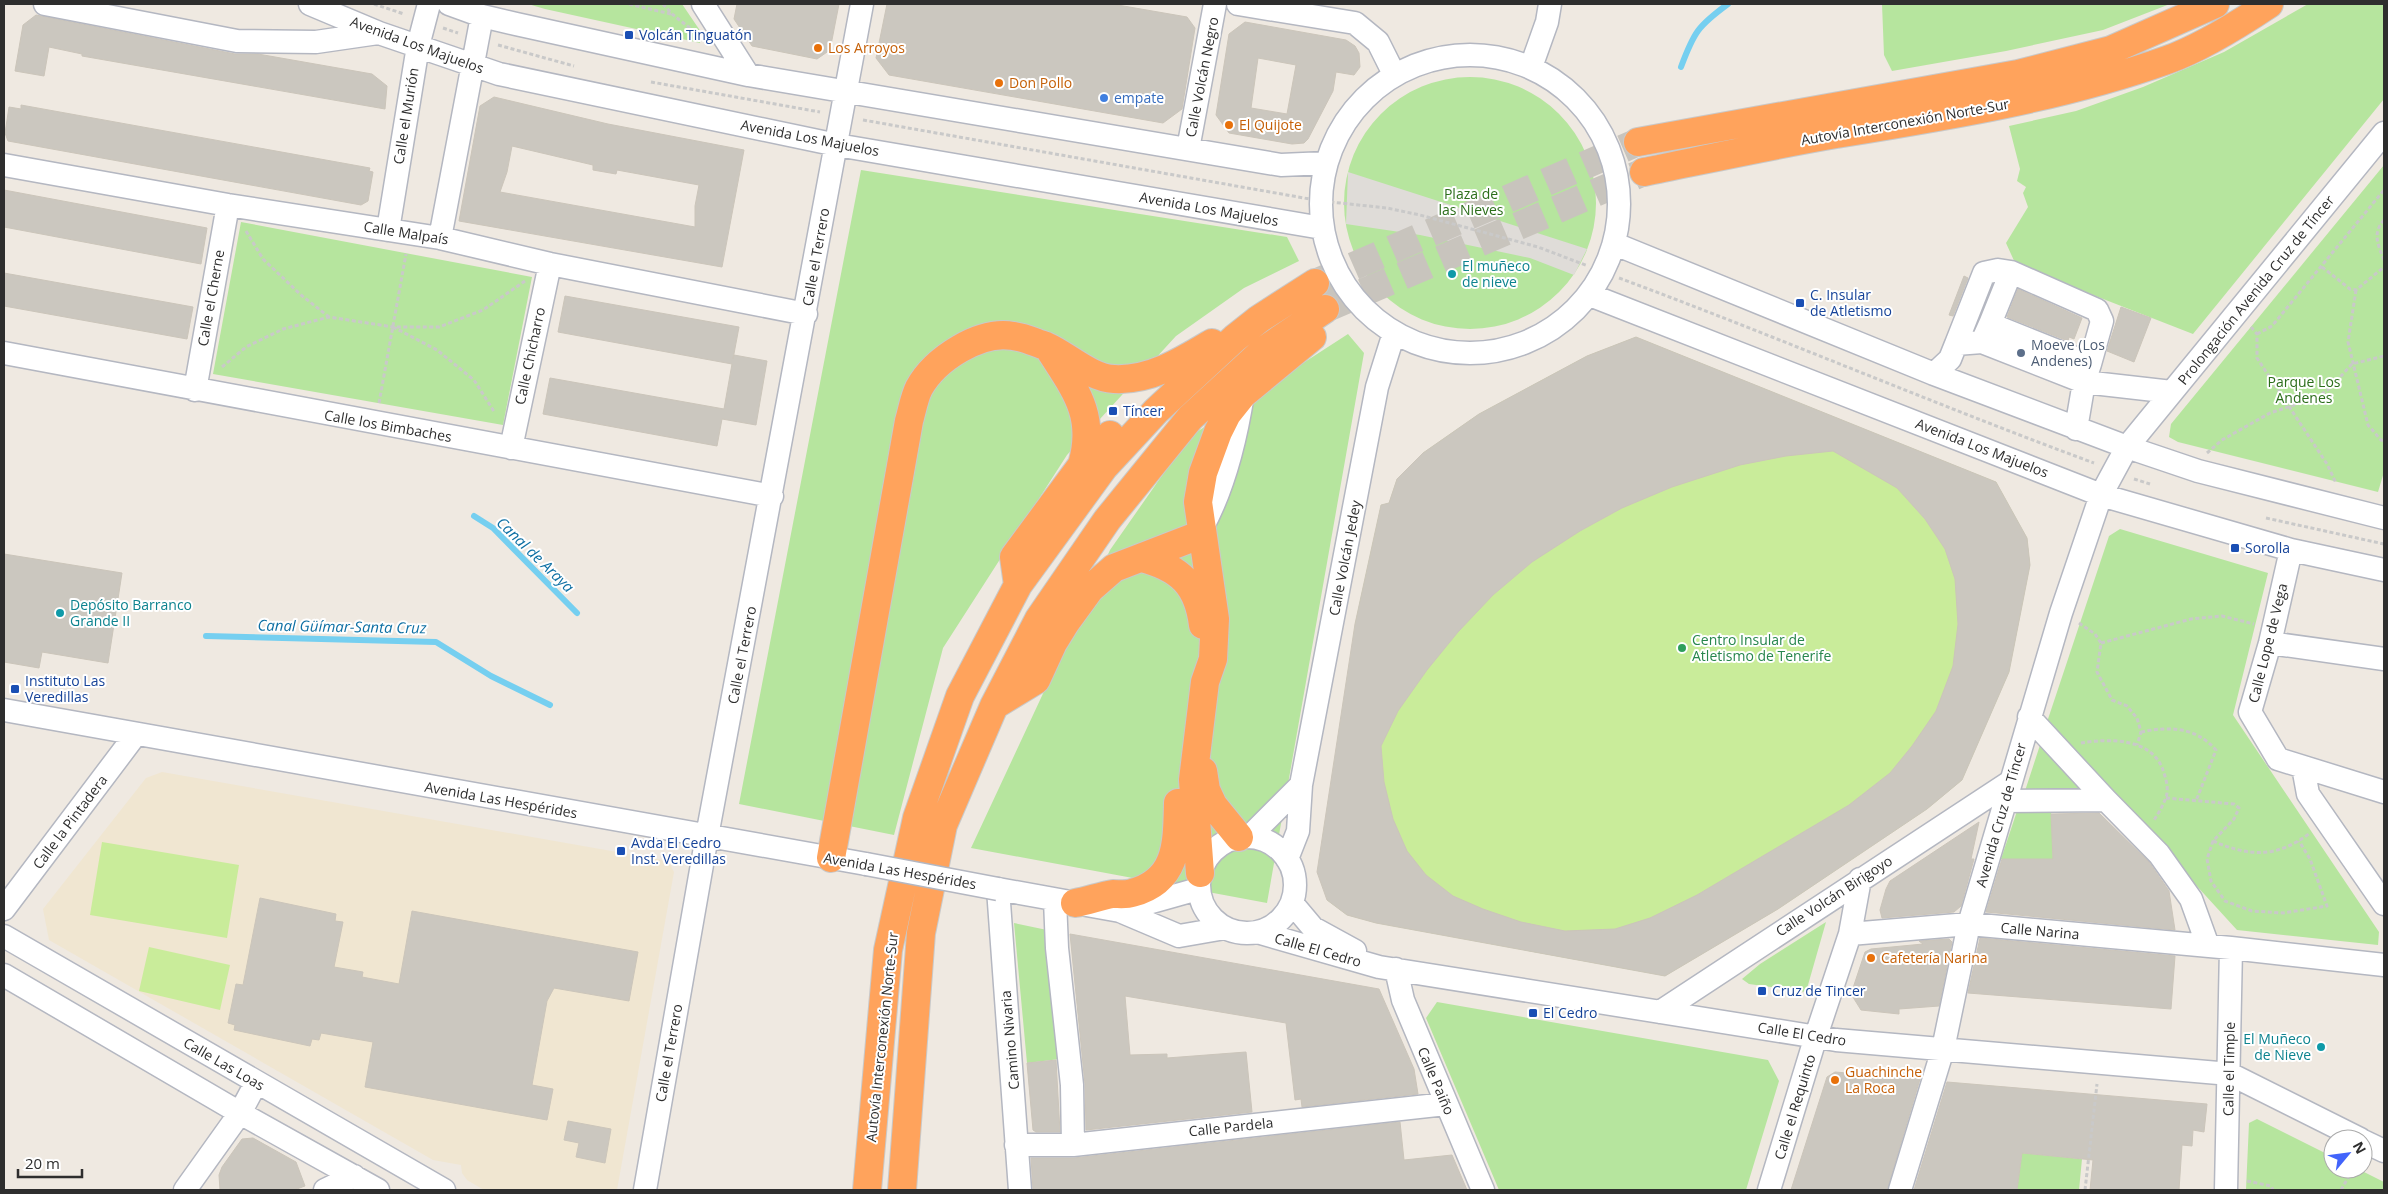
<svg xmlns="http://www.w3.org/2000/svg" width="2388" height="1194" viewBox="0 0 2388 1194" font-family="'Open Sans',sans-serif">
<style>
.education{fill:#f0e6d1}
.green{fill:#b6e59e}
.pitch{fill:#c9ec9a}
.plaza{fill:#dfdcd8}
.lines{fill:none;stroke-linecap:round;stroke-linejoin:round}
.stream{stroke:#75cff0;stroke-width:6}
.building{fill:#cbc7bf;stroke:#cbc5ba;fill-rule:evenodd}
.highway-tunnel{stroke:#c8c4bd;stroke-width:28;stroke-dasharray:28 14;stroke-linecap:butt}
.minor-casing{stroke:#b4b7c1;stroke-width:25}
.highway-casing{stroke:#c9c9c9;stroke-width:30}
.path{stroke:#c9c9c9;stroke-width:3;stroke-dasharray:4 2.5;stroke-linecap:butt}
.minor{stroke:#fff;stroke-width:22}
.highway{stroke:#ffa35c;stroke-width:28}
.minor-bridge-casing{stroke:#b4b7c1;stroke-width:25;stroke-linecap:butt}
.minor-bridge{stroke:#fff;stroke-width:22}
.transit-dot{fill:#1a4fb4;stroke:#fff;stroke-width:2}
.food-dot{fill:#e8710a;stroke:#fff;stroke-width:2}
.shop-dot{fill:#3f7fe0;stroke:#fff;stroke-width:2}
.culture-dot{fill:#0f9aa8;stroke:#fff;stroke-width:2}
.service-dot{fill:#5c6f8a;stroke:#fff;stroke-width:2}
.leisure-dot{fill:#2e9e5b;stroke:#fff;stroke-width:2}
.labels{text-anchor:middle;stroke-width:4;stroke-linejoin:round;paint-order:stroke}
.transit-label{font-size:14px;fill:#164399;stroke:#fff;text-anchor:start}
.street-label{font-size:14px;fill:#2e2e2e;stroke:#fff}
.food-label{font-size:14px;fill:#c56008;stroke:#fff;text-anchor:start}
.shop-label{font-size:14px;fill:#366cbe;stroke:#fff;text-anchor:start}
.park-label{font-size:14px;fill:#2c6e1b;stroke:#fff}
.culture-label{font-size:14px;fill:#0d838f;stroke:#fff;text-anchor:start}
.service-label{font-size:14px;fill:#4e5e75;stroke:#fff;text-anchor:start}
.leisure-label{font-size:14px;fill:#27864d;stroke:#fff;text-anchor:start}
.water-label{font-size:15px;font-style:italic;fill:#0d6fa3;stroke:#fff}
</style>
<rect width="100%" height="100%" fill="#efe9e1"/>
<path class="education" d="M 162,772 L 668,861 L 674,872 L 617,1190 L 484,1190 L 467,1180 L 462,1173 L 461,1165 L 433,1160 L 49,940 L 43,909 L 146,778 Z"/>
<path class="green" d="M 528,4 L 682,4 L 701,32 L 700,43 L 545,9 Z
M 1882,4 L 2170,4 L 2103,30 L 2006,51 L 1892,71 L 1884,55 Z
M 2308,4 L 2384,4 L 2384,99 L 2193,334 L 2016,265 L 2006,243 L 2028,207 L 2023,193 L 2026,187 L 2017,181 L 2020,169 L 2009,126 L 2076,111 L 2143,87 L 2224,52 Z
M1344 203a126 126 0 1 1 252 0a126 126 0 1 1-252 0Z
M 2384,165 L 2384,472 L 2378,492 L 2178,442 L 2169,437 L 2171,424 Z
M 861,170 L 1287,237 L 1299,261 L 1244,288 L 1176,336 L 1067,455 L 943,648 L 894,835 L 739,804 Z
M 241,222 L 532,277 L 503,425 L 213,374 Z
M 1348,334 L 1364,353 L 1267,903 L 971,848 L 1110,550 L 1189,437 Z
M 2120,529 L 2268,573 L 2233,715 L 2379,932 L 2378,945 L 2237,930 L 2047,722 L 2109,536 Z
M 2042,739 L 2092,795 L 2023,797 Z
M 2018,808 L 2051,808 L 2053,859 L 2001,859 Z
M 1826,922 L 1806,992 L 1749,984 L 1742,979 L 1760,964 Z
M 1014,923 L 1047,930 L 1060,1059 L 1027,1063 Z
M 1437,1002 L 1768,1060 L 1779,1081 L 1746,1190 L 1499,1190 L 1426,1018 Z
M 2257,1119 L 2333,1157 L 2333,1169 L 2358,1169 L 2384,1182 L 2384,1190 L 2246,1190 L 2249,1123 Z
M 2022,1153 L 2082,1159 L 2079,1190 L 2017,1190 Z"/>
<path class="pitch" d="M 1636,337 L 1996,482 L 2027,538 L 2030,565 L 2009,672 L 1962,780 L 1927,809 L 1778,909 L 1665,976 L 1376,923 L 1347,915 L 1327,900 L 1355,624 L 1381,505 L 1389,503 L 1397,479 L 1423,453 L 1479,414 L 1587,356 Z
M 102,842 L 239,865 L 227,938 L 90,915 Z
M 149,947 L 230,965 L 220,1010 L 139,991 Z"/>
<path class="plaza" d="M 1348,172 L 1587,249 L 1574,275 L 1530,258 L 1420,235 L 1346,224 Z"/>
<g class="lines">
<path class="stream" d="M 1681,67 C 1694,32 1698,26 1728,4
M 474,516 L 493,528 L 577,613
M 206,636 L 436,642 L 491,676 L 550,705"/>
</g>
<path class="building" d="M 737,4 L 839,4 L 830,50 L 817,59 L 752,46 L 734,19 Z
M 887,4 L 1112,4 L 1187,17 L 1195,28 L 1182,109 L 1163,123 L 889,75 L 876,58 Z
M 36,15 L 235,54 L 258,54 L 372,74 L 387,86 L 385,109 L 82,56 L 82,54 L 49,47 L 44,76 L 15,71 L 23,25 Z
M 1245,22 L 1346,40 L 1355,46 L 1359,53 L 1360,67 L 1354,75 L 1336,72 L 1333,91 L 1308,139 L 1304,143 L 1292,144 L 1229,133 L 1216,115 L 1229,34 ZM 1258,58 L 1296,65 L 1287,114 L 1251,108 Z
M 494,97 L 608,124 L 744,150 L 722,267 L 459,221 L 480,106 ZM 512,146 L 593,165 L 593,170 L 616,174 L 617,170 L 699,185 L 695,206 L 695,227 L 500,192 L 507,172 Z
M 21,105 L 370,168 L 369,171 L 373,172 L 368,201 L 361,205 L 8,141 L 5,133 L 9,107 L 21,109 Z
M 4,190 L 207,228 L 201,264 L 4,227 Z
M 4,273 L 193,307 L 187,339 L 4,306 Z
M 1964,276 L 1968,278 L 1953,316 L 1949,315 Z
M 2018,289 L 2082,318 L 2074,339 L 2069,337 L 2068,341 L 2007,317 Z
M 565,296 L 739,327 L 733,359 L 734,355 L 767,361 L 756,425 L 722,419 L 717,446 L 543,414 L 550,378 L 724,409 L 732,364 L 558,332 Z
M 2121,307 L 2151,318 L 2134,362 L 2107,351 Z
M 1636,337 L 1996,482 L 2027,538 L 2030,565 L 2009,672 L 1962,780 L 1927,809 L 1778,909 L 1665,976 L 1376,923 L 1347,915 L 1327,900 L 1317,872 L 1355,624 L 1381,505 L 1389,503 L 1397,479 L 1423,453 L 1479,414 L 1587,356 ZM 1833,451 L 1897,488 L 1925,519 L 1945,549 L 1955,579 L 1958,624 L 1953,666 L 1936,711 L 1912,746 L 1890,773 L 1849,805 L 1697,895 L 1650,918 L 1615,929 L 1565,931 L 1521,922 L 1483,909 L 1453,896 L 1426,875 L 1407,851 L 1393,819 L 1384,782 L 1381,746 L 1398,711 L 1427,670 L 1458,632 L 1493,595 L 1532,562 L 1580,531 L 1622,508 L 1672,487 L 1740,465 L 1786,456 Z
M 4,554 L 122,573 L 108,663 L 42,652 L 39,668 L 4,662 Z
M 2099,813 L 2149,862 L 2169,891 L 2175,930 L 1986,912 L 2002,859 L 2053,859 L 2051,814 Z
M 1979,822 L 1971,859 L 1974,859 L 1961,906 L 1954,912 L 1882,918 L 1880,910 L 1886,889 L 1890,881 Z
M 260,898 L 336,914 L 335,921 L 343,922 L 334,967 L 363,972 L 362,977 L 399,984 L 412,911 L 638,952 L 629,1001 L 554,988 L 547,1001 L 532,1085 L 553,1089 L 547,1120 L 365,1087 L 373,1042 L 321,1033 L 319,1040 L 312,1039 L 310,1046 L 234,1030 L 235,1025 L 228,1023 L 236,984 L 243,985 Z
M 1070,934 L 1379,989 L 1414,1069 L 1418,1094 L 1302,1107 L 1301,1099 L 1295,1100 L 1286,1023 L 1125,996 L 1130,1055 L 1167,1054 L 1167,1058 L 1246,1052 L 1252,1112 L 1086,1130 L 1085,1084 Z
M 1980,938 L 2175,956 L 2171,1009 L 1968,993 Z
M 1949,939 L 1952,942 L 1939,1006 L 1899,1009 L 1899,1014 L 1861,1010 L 1851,994 L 1865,952 L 1871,949 L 1923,944 L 1919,941 Z
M 1056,1060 L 1060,1132 L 1036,1132 L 1033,1130 L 1027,1063 Z
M 1835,1072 L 1920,1079 L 1887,1190 L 1791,1190 L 1827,1077 Z
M 1947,1082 L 2207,1104 L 2204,1132 L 2193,1130 L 2192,1146 L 2182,1145 L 2179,1190 L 2090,1190 L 2093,1160 L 2022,1153 L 2017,1190 L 1914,1190 Z
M 568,1121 L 611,1129 L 605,1163 L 576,1157 L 579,1143 L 564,1140 Z
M 1400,1122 L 1404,1160 L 1452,1155 L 1467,1190 L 1033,1190 L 1031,1158 L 1074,1158 Z
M 253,1138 L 296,1162 L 305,1186 L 294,1190 L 220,1190 L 219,1175 L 222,1167 L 242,1139 Z"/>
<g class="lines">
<path class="highway-tunnel" d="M 1315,283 L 1638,142
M 1325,309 L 1644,172"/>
<g class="minor-casing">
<path id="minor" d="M 45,4 L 237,41 L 316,42 L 378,33
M 310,4 L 379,33 L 499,74 L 837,145 L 1322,228
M 449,4 L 482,16 L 516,24 L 748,75 L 1281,165 L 1326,163
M 703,4 L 748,75
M 1238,4 L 1355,23 L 1378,42 L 1394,74
M1321 204a149 149 0 1 1 298 0a149 149 0 1 1-298 0Z
M 1531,67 L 1547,22 L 1550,4
M 1188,149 L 1215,4
M 4,165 L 228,205 L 440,238 L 550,264 L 806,314
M 388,230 L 418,46 L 429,4
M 440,238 L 482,16
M 1615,244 L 1934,374 L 2127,447 L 2198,471 L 2384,518
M 1590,295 L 2101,495 L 2291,550 L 2384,570
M 1990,324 L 2011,272 L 2097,310 L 2102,321 L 2090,364
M 1982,342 L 1990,324 L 2090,364 L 2084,382 L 2172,392
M 1956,344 L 1984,273 L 1998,270 L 2011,272
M 4,353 L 772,496
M 1934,374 L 1950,359 L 1956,344 L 1982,342 L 2084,382 L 2076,429
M 195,390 L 228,205
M 511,448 L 550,264
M 1202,528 C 1224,488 1236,439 1243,394
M 2291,550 L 2270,643 L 2250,712 L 2278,759 L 2384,792
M 2270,643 L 2384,659
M 4,710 L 866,864
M 2029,717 L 2106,800
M 2303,767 L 2308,794 L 2384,904
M 2004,801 L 2106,800 L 2159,854 L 2191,899 L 2208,946
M 1249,837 L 1301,785
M1199 885a48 48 0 1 1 96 0a48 48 0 1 1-96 0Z
M 1287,859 L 1298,831 L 1301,785 L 1377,387 L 1394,333
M 1055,900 L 1057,948 L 1072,1085 L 1073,1145
M 1292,903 L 1313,928 L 1355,951
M 4,909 L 136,734
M 1120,911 L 1198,889
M 1257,932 L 1379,967 L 1836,1040 L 2230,1074 L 2360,1139
M 1850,934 L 1969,924 L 2231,948 L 2384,965
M 4,936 L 444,1190
M 1396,969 L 1403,1000 L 1483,1190
M 4,975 L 240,1113 L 378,1190
M 1660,1012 L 2010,782
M 2363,1141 L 2384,1151
M 1016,1145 L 1073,1145 L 1446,1104
M 185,1190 L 240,1113 L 256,1083
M 325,1190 L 354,1176
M 645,1190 L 707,836 L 862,4
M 1020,1190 L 998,889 L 1120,911 L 1179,936 L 1225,928
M 1769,1190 L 1816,1036 L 1850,934 L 1860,879
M 1900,1190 L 1943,1049 L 1969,924 L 2061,613 L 2101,495 L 2127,447 L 2384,133
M 2226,1190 L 2231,948"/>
</g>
<g class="highway-casing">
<path id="highway" d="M 1638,142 L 2018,74 L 2111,50 L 2215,4
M 1644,172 C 1708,159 1772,145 1836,134 C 1947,116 2060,98 2167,60 C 2201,48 2239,24 2269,4
M 1051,352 C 1076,391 1096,416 1082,465
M 1142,558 C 1180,568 1198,585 1203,625
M 1018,585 L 1014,557 L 1082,465 L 1110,435
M 995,705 L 1036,680 L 1053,643 L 1066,622 L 1090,589 L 1114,568 L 1202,534
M 1203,771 L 1206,790 L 1213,805 L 1239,837
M 831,858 L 909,421 C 912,411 914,398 919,388 C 935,359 980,330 1013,336 C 1024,337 1036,343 1046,346 C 1067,355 1090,378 1114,379 C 1150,381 1182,361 1212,343
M 1200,873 L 1193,780 L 1205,682 L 1213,659 L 1215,619 L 1198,502 L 1203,473 L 1218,432 L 1227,414 L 1243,394 L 1312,337
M 1075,903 C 1088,901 1100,896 1113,894 C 1119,894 1126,895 1132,893 C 1178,881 1177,843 1178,803
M 867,1190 L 888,950 L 917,818 L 960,696 L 1018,585 L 1104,467 L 1156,411 L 1235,338 L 1259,319 L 1315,283
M 902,1190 L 921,933 L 943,825 L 994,706 L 1039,619 L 1107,520 L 1190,418 L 1263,351 L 1325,309"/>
</g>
<path class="path" d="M 374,4 L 404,14
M 629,4 L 671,14
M 663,4 L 672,14 L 691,29
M 443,28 L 458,33
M 498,45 L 574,66
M 651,82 L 820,112
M 863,120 L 1321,201 L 1387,208 L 1420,215 L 1538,247 L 1588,266
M 2384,220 C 2372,233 2378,245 2384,260
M 246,231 L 263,259 L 301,295 L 329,317
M 2322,267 L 2350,289 L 2356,290 L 2384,267
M 1619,278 C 1778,337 1934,404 2094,463
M 2356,290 L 2348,342 L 2368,425 L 2381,440 L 2384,441
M 393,327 L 437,350 L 474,380 L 495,413
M 2251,327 L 2257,334 L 2257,358 L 2327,464 L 2336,483
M 2257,334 L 2272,326 L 2384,190
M 222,367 L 246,347 L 283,329 L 329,317 L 393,327 L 439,327 L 483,310 L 525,281
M 379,403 L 406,254
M 2207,453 L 2222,440 L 2270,413 L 2318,397 L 2330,388 L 2352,364 L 2384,356
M 2134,479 L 2150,484
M 2266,518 L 2384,544
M 2079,623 L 2095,634 L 2101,643 L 2097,672 L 2112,700 L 2127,706 L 2137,718 L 2141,732 L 2137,745
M 2101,643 L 2191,619 L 2222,616 L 2254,624
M 2141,732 C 2169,726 2196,727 2216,750 L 2196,801
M 2081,743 C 2111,738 2154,738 2164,773 C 2167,782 2169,791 2165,800 C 2162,807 2158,814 2154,820
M 2166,798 L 2234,804 L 2239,808 L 2234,819 L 2213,841 L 2207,859 L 2211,881 L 2225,901 L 2252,911 L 2283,913 L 2327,906 L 2310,859 L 2299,841
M 2213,841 C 2250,857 2277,858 2310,833
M 2247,1181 L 2271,1186 L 2273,1190
M 2085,1190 L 2097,1084
M 2341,1190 L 2353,1169"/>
<use href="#minor" class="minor"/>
<use href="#highway" class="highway"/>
<g class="minor-bridge-casing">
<path id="minor-bridge" d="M 866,864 L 998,889"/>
</g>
<use href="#minor-bridge" class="minor-bridge"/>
</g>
<g class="transit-dot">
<rect x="624" y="30" width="10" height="10" rx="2.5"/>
<rect x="1795" y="298" width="10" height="10" rx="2.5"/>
<rect x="1108" y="406" width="10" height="10" rx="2.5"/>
<rect x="2230" y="543" width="10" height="10" rx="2.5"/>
<rect x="10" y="684" width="10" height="10" rx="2.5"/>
<rect x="616" y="846" width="10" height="10" rx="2.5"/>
<rect x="1757" y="986" width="10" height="10" rx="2.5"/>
<rect x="1528" y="1008" width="10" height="10" rx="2.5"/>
</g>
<g class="food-dot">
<circle cx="818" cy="48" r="5"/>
<circle cx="999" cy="83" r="5"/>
<circle cx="1229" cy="125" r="5"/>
<circle cx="1871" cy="958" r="5"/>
<circle cx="1835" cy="1080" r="5"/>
</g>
<circle class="shop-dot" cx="1104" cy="98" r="5"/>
<g class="culture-dot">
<circle cx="1452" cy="274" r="5"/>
<circle cx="60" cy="613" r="5"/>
<circle cx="2321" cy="1047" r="5"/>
</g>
<circle class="service-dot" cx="2021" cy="353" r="5"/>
<circle class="leisure-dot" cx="1682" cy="648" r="5"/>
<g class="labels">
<g class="transit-label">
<text x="639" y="40">Volcán Tinguatón</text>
<text x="1810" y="300">C. Insular<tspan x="1810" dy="16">de Atletismo</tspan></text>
<text x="1123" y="416">Tíncer</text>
<text x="2245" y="553">Sorolla</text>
<text x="25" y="686">Instituto Las<tspan x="25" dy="16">Veredillas</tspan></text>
<text x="631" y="848">Avda El Cedro<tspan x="631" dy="16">Inst. Veredillas</tspan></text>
<text x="1772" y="996">Cruz de Tincer</text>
<text x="1543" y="1018">El Cedro</text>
</g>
<g class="street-label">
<text transform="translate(417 45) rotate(20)" y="5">Avenida Los Majuelos</text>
<text transform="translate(1202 77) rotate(-79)" y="5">Calle Volcán Negro</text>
<text transform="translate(406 116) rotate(-81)" y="5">Calle el Murión</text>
<text transform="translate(1905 122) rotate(-10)" y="5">Autovía Interconexión Norte-Sur</text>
<text transform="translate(810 138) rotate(11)" y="5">Avenida Los Majuelos</text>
<text transform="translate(1209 209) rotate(10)" y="5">Avenida Los Majuelos</text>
<text transform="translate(406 233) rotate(9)" y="5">Calle Malpaís</text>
<text transform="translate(816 257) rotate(-80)" y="5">Calle el Terrero</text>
<text transform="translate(2256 290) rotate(-51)" y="5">Prolongación Avenida Cruz de Tíncer</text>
<text transform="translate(211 298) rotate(-80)" y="5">Calle el Cherne</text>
<text transform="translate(530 356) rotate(-78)" y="5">Calle Chicharro</text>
<text transform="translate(388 426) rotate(10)" y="5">Calle los Bimbaches</text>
<text transform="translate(1982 448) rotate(21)" y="5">Avenida Los Majuelos</text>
<text transform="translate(1345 558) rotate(-79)" y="5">Calle Volcán Jedey</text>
<text transform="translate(2268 643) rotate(-76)" y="5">Calle Lope de Vega</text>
<text transform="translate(742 655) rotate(-79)" y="5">Calle el Terrero</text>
<text transform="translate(501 800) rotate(10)" y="5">Avenida Las Hespérides</text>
<text transform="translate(2001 815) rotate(-74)" y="5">Avenida Cruz de Tíncer</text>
<text transform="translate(70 822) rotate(-53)" y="5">Calle la Pintadera</text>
<text transform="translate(900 871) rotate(10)" y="5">Avenida Las Hespérides</text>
<text transform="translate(1834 896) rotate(-33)" y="5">Calle Volcán Birigoyo</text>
<text transform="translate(2040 931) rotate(5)" y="5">Calle Narina</text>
<text transform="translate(1318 950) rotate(16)" y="5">Calle El Cedro</text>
<text transform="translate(1802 1034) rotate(9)" y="5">Calle El Cedro</text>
<text transform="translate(882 1037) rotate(-84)" y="5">Autovía Interconexión Norte-Sur</text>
<text transform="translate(1010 1040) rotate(-95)" y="5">Camino Nivaria</text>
<text transform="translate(669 1053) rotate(-80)" y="5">Calle el Terrero</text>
<text transform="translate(224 1064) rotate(30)" y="5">Calle Las Loas</text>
<text transform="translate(2229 1069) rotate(-89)" y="5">Calle el Timple</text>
<text transform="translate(1436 1081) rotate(67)" y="5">Calle Paiño</text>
<text transform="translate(1795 1107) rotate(-73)" y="5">Calle el Requinto</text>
<text transform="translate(1231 1127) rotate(-6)" y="5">Calle Pardela</text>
</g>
<g class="food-label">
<text x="828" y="53">Los Arroyos</text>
<text x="1009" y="88">Don Pollo</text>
<text x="1239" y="130">El Quijote</text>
<text x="1881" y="963">Cafetería Narina</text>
<text x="1845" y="1077">Guachinche<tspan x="1845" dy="16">La Roca</tspan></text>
</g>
<g class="shop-label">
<text x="1114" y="103">empate</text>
</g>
<g class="park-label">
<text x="1471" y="199">Plaza de<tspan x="1471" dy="16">las Nieves</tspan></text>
<text x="2304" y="387">Parque Los<tspan x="2304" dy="16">Andenes</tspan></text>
</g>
<g class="culture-label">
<text x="1462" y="271">El muñeco<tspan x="1462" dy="16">de nieve</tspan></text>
<text x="70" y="610">Depósito Barranco<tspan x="70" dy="16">Grande II</tspan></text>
<text x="2311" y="1044" text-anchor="end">El Muñeco<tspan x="2311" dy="16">de Nieve</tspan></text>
</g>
<g class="service-label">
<text x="2031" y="350">Moeve (Los<tspan x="2031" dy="16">Andenes)</tspan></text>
</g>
<g class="leisure-label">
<text x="1692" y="645">Centro Insular de<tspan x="1692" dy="16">Atletismo de Tenerife</tspan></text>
</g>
<g class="water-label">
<text transform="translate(535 555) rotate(44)" y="5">Canal de Araya</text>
<text transform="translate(342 627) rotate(1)" y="5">Canal Güímar-Santa Cruz</text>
</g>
</g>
<rect width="2388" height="1194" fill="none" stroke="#2e2e2e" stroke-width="10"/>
<g transform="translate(2348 1154) rotate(61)"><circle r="24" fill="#ffffff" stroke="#ababab"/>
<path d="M0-4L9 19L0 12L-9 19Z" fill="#4264fb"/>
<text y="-8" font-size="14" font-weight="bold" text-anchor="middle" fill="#2e2e2e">N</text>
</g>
<path d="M18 1169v8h64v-8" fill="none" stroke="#2e2e2e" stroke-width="2.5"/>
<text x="25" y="1169" font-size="15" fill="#2e2e2e" stroke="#ffffff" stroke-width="4" paint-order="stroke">20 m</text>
</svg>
